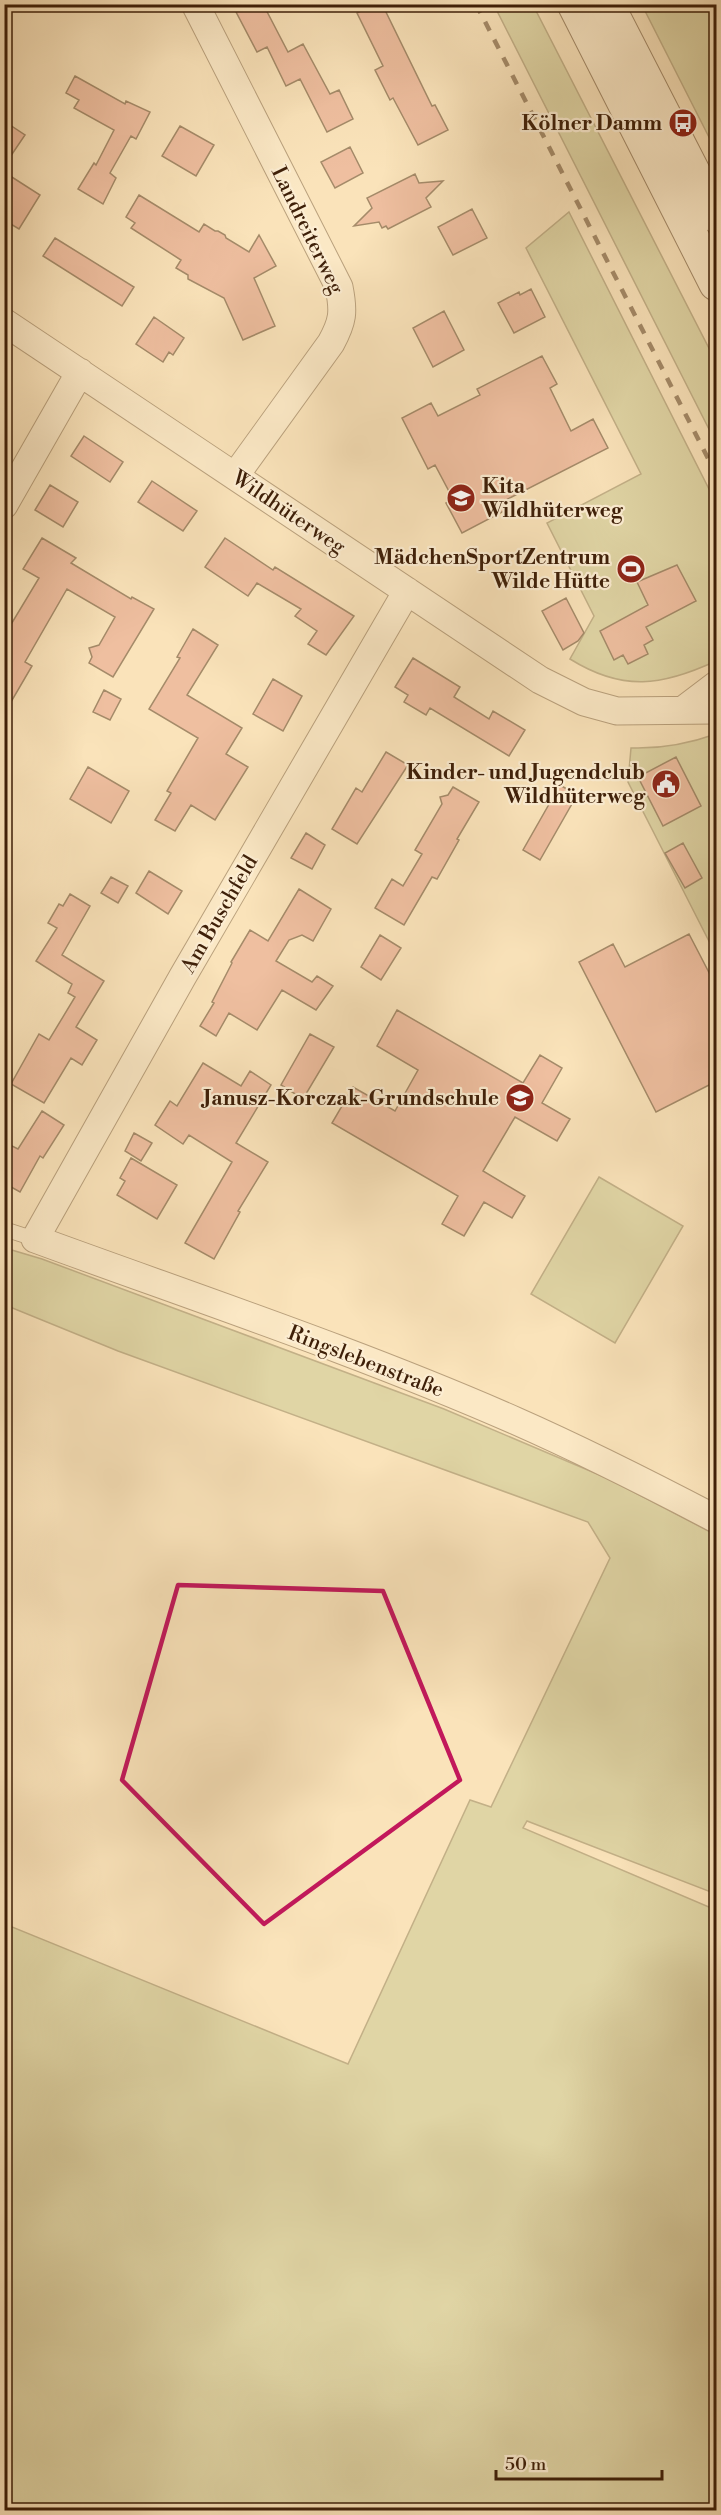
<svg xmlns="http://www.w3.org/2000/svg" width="721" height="2515" viewBox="0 0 721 2515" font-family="'Libre Bodoni',serif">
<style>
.green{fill:#c1c38d;stroke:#80714a;stroke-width:1.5}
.building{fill:#e29282;stroke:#3e1f08;stroke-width:1.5}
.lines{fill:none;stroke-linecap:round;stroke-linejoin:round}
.lane-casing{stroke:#6d5034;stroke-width:16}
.street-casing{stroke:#6d5034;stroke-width:29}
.secondary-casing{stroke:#3e1f08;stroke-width:35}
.lane{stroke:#fcedd2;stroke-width:14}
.street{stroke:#fcedd2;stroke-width:27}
.secondary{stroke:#fcedd2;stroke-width:33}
.rail{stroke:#3e1f08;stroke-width:4.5;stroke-dasharray:10 10;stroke-linecap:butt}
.marked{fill:none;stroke:#c2185b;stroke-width:4.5;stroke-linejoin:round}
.labels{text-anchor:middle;stroke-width:4.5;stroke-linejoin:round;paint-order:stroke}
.poi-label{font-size:21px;font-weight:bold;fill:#3e1f08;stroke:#fcedd2;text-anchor:end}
.street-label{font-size:21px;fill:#3e1f08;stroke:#fcedd2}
</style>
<rect width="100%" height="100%" fill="#fae3ba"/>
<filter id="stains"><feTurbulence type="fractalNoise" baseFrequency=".00333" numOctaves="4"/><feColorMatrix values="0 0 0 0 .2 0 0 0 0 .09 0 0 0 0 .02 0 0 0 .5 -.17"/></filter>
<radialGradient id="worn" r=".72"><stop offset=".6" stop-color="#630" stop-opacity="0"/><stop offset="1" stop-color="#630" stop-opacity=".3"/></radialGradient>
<path class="green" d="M 494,5 L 533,5 L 716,362 L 716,443 Z
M 642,5 L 716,5 L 716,151 Z
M 569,212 L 716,503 L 716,661 C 662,686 623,692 570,659 L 594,616 L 547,523 L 641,474 L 526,248 Z
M 716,734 L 716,955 L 628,782 L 631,748 C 661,749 688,744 716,734 Z
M 599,1177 L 683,1226 L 615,1343 L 531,1294 Z
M 5,1248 L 42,1259 L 444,1409 L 609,1479 L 716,1535 L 716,1894 L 527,1821 L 523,1828 L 716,1910 L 716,2510 L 5,2510 L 5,1924 L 348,2064 L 470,1800 L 491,1807 L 610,1558 L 588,1522 L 118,1351 L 5,1305 Z"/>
<path class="building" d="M 247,4 L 263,4 L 288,52 L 303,44 L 330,94 L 339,90 L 353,119 L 327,132 L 300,79 L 286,86 L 267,47 L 257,52 L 235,10 Z
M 374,4 L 382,4 L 432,106 L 435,105 L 448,130 L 418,145 L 393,98 L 390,100 L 375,70 L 383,66 L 357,13 Z
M 75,76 L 125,104 L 126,101 L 150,112 L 136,139 L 131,136 L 110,173 L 116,178 L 103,204 L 78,189 L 94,163 L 96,165 L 114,130 L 74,108 L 79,100 L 66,93 Z
M 4,121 L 25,135 L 4,166 Z
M 180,126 L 214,145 L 196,176 L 162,156 Z
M 350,147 L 363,173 L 335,188 L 321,162 Z
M 4,172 L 40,195 L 19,229 L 4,220 Z
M 415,174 L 419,183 L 443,181 L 426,198 L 431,207 L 388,229 L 386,226 L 382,228 L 379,222 L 354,226 L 372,208 L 367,198 Z
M 139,195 L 199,232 L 204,224 L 215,231 L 218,231 L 225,235 L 226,238 L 249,252 L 259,235 L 276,266 L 254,278 L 275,326 L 243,340 L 224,298 L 188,279 L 188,275 L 176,268 L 181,260 L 131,228 L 135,223 L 126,217 Z
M 472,209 L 487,238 L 453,255 L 438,227 Z
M 55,238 L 134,287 L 122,306 L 43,256 Z
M 531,289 L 545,317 L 514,333 L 498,303 L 519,292 L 520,295 Z
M 444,311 L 464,350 L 433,367 L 413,328 Z
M 154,317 L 184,338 L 173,355 L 169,352 L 163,362 L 136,344 Z
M 542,356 L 557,384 L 550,388 L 571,431 L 593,419 L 608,448 L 500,503 L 504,511 L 462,533 L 446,503 L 453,499 L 435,465 L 428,469 L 402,418 L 431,403 L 438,416 L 480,395 L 477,389 Z
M 84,436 L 123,462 L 110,482 L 71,456 Z
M 152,481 L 197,511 L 183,531 L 138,502 Z
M 50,485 L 78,502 L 63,527 L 35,510 Z
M 42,538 L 76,558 L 71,563 L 131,599 L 132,597 L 154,609 L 113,677 L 89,663 L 92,657 L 89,648 L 99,645 L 115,617 L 67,589 L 25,662 L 32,666 L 4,714 L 4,636 L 39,578 L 23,569 Z
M 225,538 L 273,570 L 275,567 L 354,616 L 326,655 L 308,644 L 317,631 L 295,616 L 301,609 L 257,583 L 248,596 L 205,567 Z
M 677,565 L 696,601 L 646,627 L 653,640 L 644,645 L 648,654 L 628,664 L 623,655 L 614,660 L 600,631 L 648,605 L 637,582 Z
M 566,598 L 584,633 L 578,641 L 563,650 L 542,611 Z
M 193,629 L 218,645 L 187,695 L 242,728 L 226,754 L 248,767 L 215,820 L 191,805 L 175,831 L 155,820 L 171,793 L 167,791 L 198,738 L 149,709 L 180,658 L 177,657 Z
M 413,658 L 460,687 L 454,697 L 489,719 L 493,711 L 525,730 L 509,756 L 430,708 L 426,715 L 404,702 L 408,695 L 395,687 Z
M 273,679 L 302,696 L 283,731 L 253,714 Z
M 104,690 L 121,699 L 110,720 L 93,712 Z
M 386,752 L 408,765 L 357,844 L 332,829 L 356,788 L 362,792 Z
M 676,757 L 701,806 L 663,826 L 638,777 Z
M 88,767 L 129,791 L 111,823 L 70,799 Z
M 560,785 L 577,795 L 540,860 L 523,850 Z
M 453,787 L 479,802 L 457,839 L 459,840 L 437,879 L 432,877 L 404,925 L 375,908 L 392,879 L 403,886 L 422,854 L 415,850 L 442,804 L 440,797 L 448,795 Z
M 306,833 L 325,845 L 312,869 L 291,858 Z
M 683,843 L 702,878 L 685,888 L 665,853 Z
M 149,871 L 182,891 L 168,914 L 136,893 Z
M 111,877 L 128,886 L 118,903 L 101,893 Z
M 299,889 L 331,909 L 313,941 L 302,935 L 289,940 L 276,961 L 312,982 L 317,976 L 333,986 L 316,1010 L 282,990 L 257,1030 L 229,1013 L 216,1036 L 200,1026 L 214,1003 L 212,1002 L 232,963 L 231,962 L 250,930 L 268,941 Z
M 70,894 L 90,906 L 62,955 L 104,981 L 76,1027 L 97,1040 L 82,1065 L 71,1058 L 44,1103 L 11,1084 L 39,1034 L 49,1040 L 75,997 L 68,993 L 72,984 L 36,961 L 57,928 L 48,923 L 59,904 L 63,906 Z
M 689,934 L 717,988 L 717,1081 L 656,1112 L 579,962 L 613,944 L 625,967 Z
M 380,935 L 401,948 L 381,980 L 361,967 Z
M 397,1010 L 523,1083 L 540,1055 L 562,1068 L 542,1103 L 570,1119 L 557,1141 L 515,1117 L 483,1171 L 525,1196 L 512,1218 L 484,1202 L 464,1236 L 442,1224 L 458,1196 L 332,1123 L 353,1087 L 395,1111 L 418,1070 L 377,1046 Z
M 310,1034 L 334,1047 L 303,1099 L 281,1085 Z
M 203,1063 L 241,1086 L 250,1071 L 271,1085 L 236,1143 L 268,1162 L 238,1211 L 240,1212 L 214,1259 L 185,1243 L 232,1162 L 189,1135 L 183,1144 L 155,1125 L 170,1101 L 177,1106 Z
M 42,1111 L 64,1125 L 43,1158 L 40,1156 L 20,1192 L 4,1183 L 4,1142 L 18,1149 Z
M 134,1133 L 152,1143 L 141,1161 L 125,1151 Z
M 131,1158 L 177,1185 L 157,1219 L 117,1195 L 125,1181 L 120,1178 Z"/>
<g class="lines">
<g class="lane-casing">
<path id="lane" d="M 4,1229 L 35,1239"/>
</g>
<g class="street-casing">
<path id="street" d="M 195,4 L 339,287 C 344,312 343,321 331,343 L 235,476
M 4,322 L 540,680 L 584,702 L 617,711 L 716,710
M 4,505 L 80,372
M 407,591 L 183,976 L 35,1239 C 196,1298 359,1352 516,1421 C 584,1451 651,1485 716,1519
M 683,710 L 716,685"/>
</g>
<g class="secondary-casing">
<path id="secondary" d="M 574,4 L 716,284
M 607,4 L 716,216"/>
</g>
<use href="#lane" class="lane"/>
<use href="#street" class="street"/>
<use href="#secondary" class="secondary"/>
<path class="rail" d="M 476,4 L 716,474"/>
</g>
<path d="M0 0H721V2515H0ZM 178,1585 L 383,1591 L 460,1780 L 264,1924 L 122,1780 Z" fill="#fae3ba" fill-opacity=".55" fill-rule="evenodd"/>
<path class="marked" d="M 178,1585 L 383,1591 L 460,1780 L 264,1924 L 122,1780 Z"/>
<defs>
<g id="bus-disc" transform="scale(1.5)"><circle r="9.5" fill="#8f2418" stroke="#fcedd2"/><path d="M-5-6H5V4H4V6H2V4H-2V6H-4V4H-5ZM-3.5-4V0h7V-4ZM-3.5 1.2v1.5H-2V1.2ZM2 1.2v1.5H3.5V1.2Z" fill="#fff"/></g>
<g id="school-disc" transform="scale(1.5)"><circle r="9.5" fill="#8f2418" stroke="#fcedd2"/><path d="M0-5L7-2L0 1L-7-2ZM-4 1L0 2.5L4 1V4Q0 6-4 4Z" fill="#fff"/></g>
<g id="stadium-disc" transform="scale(1.5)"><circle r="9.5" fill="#8f2418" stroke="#fcedd2"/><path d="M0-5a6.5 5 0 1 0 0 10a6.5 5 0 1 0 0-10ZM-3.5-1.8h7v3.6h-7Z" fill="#fff"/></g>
<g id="civic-disc" transform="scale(1.5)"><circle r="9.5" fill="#8f2418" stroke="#fcedd2"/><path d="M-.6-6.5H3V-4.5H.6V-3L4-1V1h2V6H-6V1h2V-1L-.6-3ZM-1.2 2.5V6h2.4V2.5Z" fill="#fff"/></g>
</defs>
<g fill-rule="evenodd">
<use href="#bus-disc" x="683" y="123"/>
<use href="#school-disc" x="461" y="498"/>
<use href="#stadium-disc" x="631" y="569"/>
<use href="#civic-disc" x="666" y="784"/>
<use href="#school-disc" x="520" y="1098"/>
</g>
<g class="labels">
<g class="poi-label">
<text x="662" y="130">Kölner Damm</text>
<text x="482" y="493" text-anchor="start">Kita<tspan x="482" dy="24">Wildhüterweg</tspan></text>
<text x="610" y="564">MädchenSportZentrum<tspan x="610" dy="24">Wilde Hütte</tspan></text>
<text x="645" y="779">Kinder- und Jugendclub<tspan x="645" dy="24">Wildhüterweg</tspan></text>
<text x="499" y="1105">Janusz-Korczak-Grundschule</text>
</g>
<g class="street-label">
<text transform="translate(308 230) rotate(64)" y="7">Landreiterweg</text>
<text transform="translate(289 512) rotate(34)" y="7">Wildhüterweg</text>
<text transform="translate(219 914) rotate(-60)" y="7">Am Buschfeld</text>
<text transform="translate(366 1361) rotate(21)" y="7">Ringslebenstraße</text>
</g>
</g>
<rect width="721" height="2515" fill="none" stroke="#fae3ba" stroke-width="24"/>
<rect x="6" y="6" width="709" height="2503" fill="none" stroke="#3e1f08" stroke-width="3"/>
<rect x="12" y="12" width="697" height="2491" fill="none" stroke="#3e1f08" stroke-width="1.5"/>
<path d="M496 2470v9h166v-9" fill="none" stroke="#3e1f08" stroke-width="3"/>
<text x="505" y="2470" font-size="18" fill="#3e1f08" stroke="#fcedd2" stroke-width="4.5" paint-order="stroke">50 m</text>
<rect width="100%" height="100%" filter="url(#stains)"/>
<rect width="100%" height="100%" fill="url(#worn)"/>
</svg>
